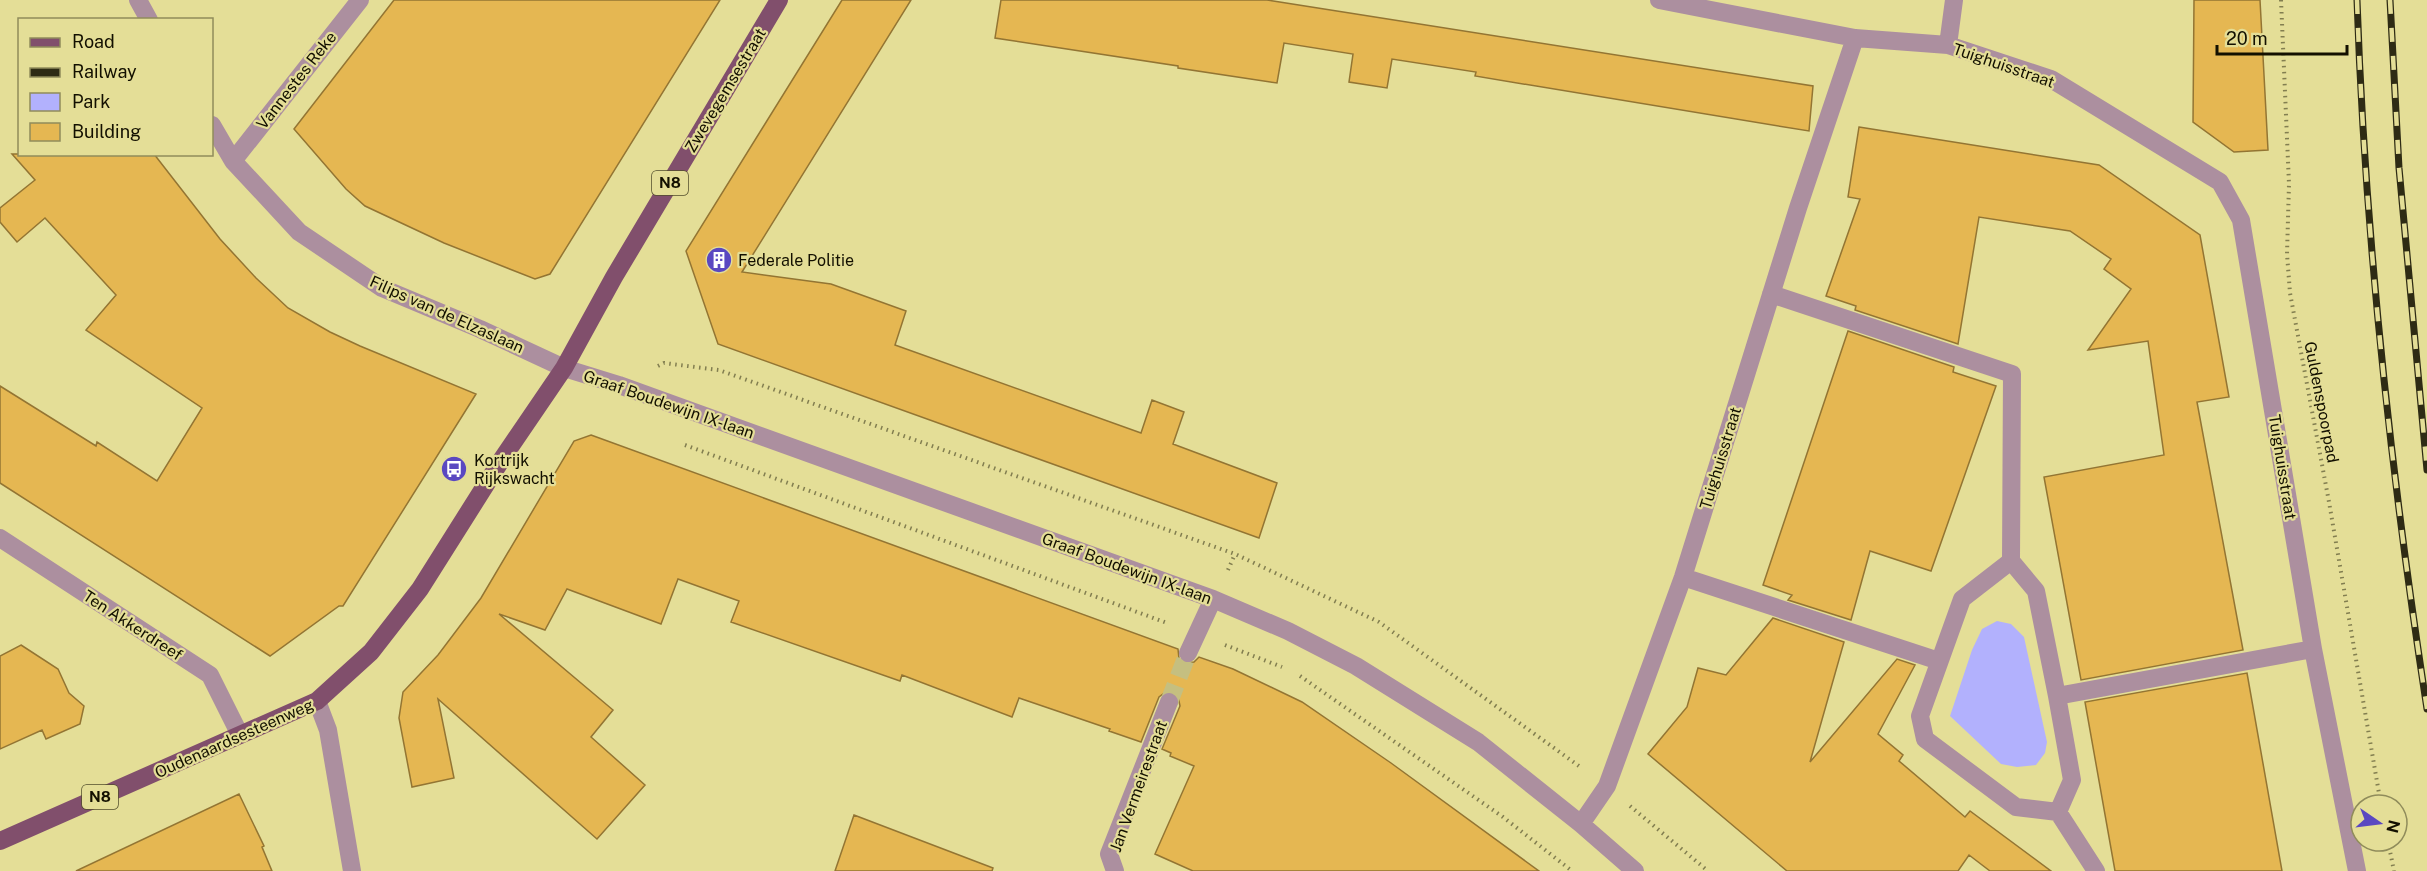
<svg xmlns="http://www.w3.org/2000/svg" width="2427" height="871" viewBox="0 0 2427 871" font-family="'Public Sans',sans-serif">
<style>
.green{fill:#b2b1fd}
.building{fill:#e5b752;stroke:#937533;stroke-width:1.5}
.lines{fill:none;stroke-linecap:round;stroke-linejoin:round}
.minor-tunnel{stroke:#c5bf80;stroke-width:18;stroke-dasharray:18 9;stroke-linecap:butt}
.path{stroke:#827e50;stroke-width:4;stroke-dasharray:1.5 4.5;stroke-linecap:butt}
.minor{stroke:#ac8f9f;stroke-width:18}
.major{stroke:#814f6c;stroke-width:18}
.rail-casing{stroke:#2e2b14;stroke-width:7}
.rail{stroke:#e4de97;stroke-width:4.5;stroke-dasharray:14;stroke-linecap:butt}
.labels{text-anchor:middle;stroke-width:4.5;stroke-linejoin:round;paint-order:stroke}
.shield{fill:#e4de97;stroke:#524e2d;stroke-width:1.5}
.shield-label{font-size:15px;font-weight:bold;fill:#131000}
.street-label{font-size:16px;fill:#131000;stroke:#e4de97}
.poi-label{font-size:16px;fill:#131000;stroke:#e4de97;text-anchor:start}
</style>
<rect width="100%" height="100%" fill="#e4de97"/>
<path class="green" d="M 1997,621 L 2011,624 L 2024,637 L 2047,742 L 2045,753 L 2036,765 L 2017,767 L 2001,764 L 1950,716 L 1972,650 L 1982,629 Z"/>
<path class="building" d="M 394,0 L 720,0 L 550,274 L 535,279 L 444,243 L 365,206 L 346,189 L 294,129 Z
M 842,0 L 911,0 L 742,272 L 831,284 L 906,311 L 895,345 L 1141,433 L 1152,400 L 1184,412 L 1173,444 L 1277,483 L 1259,538 L 718,344 L 686,251 Z
M 1001,0 L 1267,0 L 1813,86 L 1809,131 L 1475,76 L 1476,72 L 1392,59 L 1387,88 L 1349,82 L 1353,54 L 1284,43 L 1277,83 L 1178,68 L 1178,66 L 995,38 Z
M 2194,0 L 2260,0 L 2268,150 L 2234,152 L 2193,122 Z
M 1859,127 L 2099,165 L 2200,235 L 2229,397 L 2197,402 L 2243,650 L 2081,680 L 2044,477 L 2164,455 L 2148,341 L 2088,350 L 2131,289 L 2104,269 L 2111,259 L 2070,231 L 1979,217 L 1958,344 L 1855,310 L 1856,306 L 1826,296 L 1860,199 L 1848,197 Z
M 12,154 L 154,154 L 220,239 L 256,278 L 288,308 L 330,332 L 360,346 L 476,394 L 343,606 L 339,606 L 270,656 L 0,483 L 0,386 L 96,446 L 97,442 L 157,481 L 202,408 L 86,330 L 116,295 L 45,218 L 17,242 L 0,222 L 0,208 L 35,180 Z
M 1848,331 L 1954,367 L 1953,372 L 1996,386 L 1931,571 L 1870,551 L 1851,620 L 1788,600 L 1792,595 L 1763,585 Z
M 591,435 L 1178,649 L 1179,659 L 1184,663 L 1194,662 L 1199,657 L 1233,669 L 1302,702 L 1391,763 L 1539,871 L 1193,871 L 1155,854 L 1194,766 L 1170,756 L 1171,753 L 1162,749 L 1180,706 L 1178,696 L 1174,692 L 1167,691 L 1159,697 L 1141,742 L 1109,731 L 1110,729 L 1019,698 L 1012,717 L 902,675 L 900,681 L 731,622 L 739,601 L 678,579 L 661,624 L 567,589 L 545,630 L 499,614 L 613,710 L 591,737 L 645,785 L 597,839 L 438,699 L 454,778 L 412,787 L 399,718 L 403,692 L 438,655 L 481,598 L 574,441 Z
M 1773,618 L 1844,642 L 1810,762 L 1897,659 L 1915,665 L 1878,734 L 1903,755 L 1899,761 L 1965,817 L 1970,811 L 2051,871 L 1990,871 L 1969,855 L 1958,871 L 1787,871 L 1648,754 L 1687,707 L 1698,668 L 1726,675 Z
M 21,645 L 58,669 L 69,693 L 84,706 L 80,724 L 46,739 L 42,730 L 0,749 L 0,656 Z
M 2247,673 L 2282,871 L 2115,871 L 2085,702 Z
M 239,794 L 264,846 L 262,847 L 272,871 L 76,871 Z
M 854,815 L 993,868 L 992,871 L 835,871 Z"/>
<g class="lines">
<path class="minor-tunnel" d="M 1169,702 L 1188,653"/>
<path class="path" d="M 2281,0 L 2289,184 L 2287,254 L 2290,293 L 2329,502 L 2381,805
M 658,366 L 664,363 L 719,370 L 1235,554 L 1379,622 L 1579,766
M 685,445 L 1167,623
M 1228,570 L 1235,554
M 1225,645 L 1282,667
M 1300,676 L 1503,817 L 1572,871
M 1630,806 L 1708,871
M 2388,841 L 2394,871"/>
<path class="minor" d="M 138,0 L 149,20
M 1659,0 L 1855,38 L 1948,45 L 2051,79 L 2220,182 L 2241,220 L 2313,649 L 2357,871
M 1948,45 L 1954,0
M 212,125 L 233,161 L 299,232 L 382,288 L 480,329 L 564,368 L 619,385 L 1213,599 L 1288,631 L 1356,666 L 1478,742 L 1581,824 L 1635,871
M 233,161 L 360,0
M 1771,294 L 2012,374 L 2011,561 L 2036,591 L 2057,696 L 2072,780 L 2058,812
M 0,538 L 210,675 L 240,735
M 2011,561 L 1962,599 L 1920,716 L 1925,739 L 2016,807 L 2058,812
M 1683,577 L 1939,661
M 1188,653 L 1213,599
M 2057,696 L 2313,649
M 317,701 L 328,730 L 352,871
M 2058,812 L 2096,871
M 1581,824 L 1607,786 L 1683,577 L 1798,208 L 1855,38
M 1115,871 L 1109,854 L 1169,702"/>
<path class="major" d="M 0,841 L 317,701 L 371,652 L 420,589 L 502,459 L 564,368 L 614,277 L 779,0"/>
<g class="rail-casing">
<path id="rail" d="M 2357,0 C 2365,237 2391,475 2427,709
M 2390,0 L 2399,168 L 2427,470"/>
</g>
<use href="#rail" class="rail"/>
</g>
<defs>
<g id="building-disc" transform="scale(1.35)"><circle r="9.5" fill="#5a48c1" stroke="#e4de97"/><path d="M-4-6H4V6H1V3H-1V6H-4ZM-2.5-4.3h1.7v1.8h-1.7ZM.8-4.3h1.7v1.8H.8ZM-2.5-1h1.7V.8h-1.7ZM.8-1h1.7V.8H.8Z" fill="#fff"/></g>
<g id="bus-disc" transform="scale(1.35)"><circle r="9.5" fill="#5a48c1" stroke="#e4de97"/><path d="M-5-6H5V4H4V6H2V4H-2V6H-4V4H-5ZM-3.5-4V0h7V-4ZM-3.5 1.2v1.5H-2V1.2ZM2 1.2v1.5H3.5V1.2Z" fill="#fff"/></g>
</defs>
<g fill-rule="evenodd">
<use href="#building-disc" x="719" y="260"/>
<use href="#bus-disc" x="454" y="469"/>
</g>
<g class="labels">
<g class="shield">
<rect x="652" y="171" width="36" height="24" rx="4.5"/>
<rect x="82" y="785" width="36" height="24" rx="4.5"/>
</g>
<g class="shield-label">
<text x="670" y="188">N8</text>
<text x="100" y="802">N8</text>
</g>
<g class="street-label">
<text transform="translate(2004 65) rotate(19)" y="6">Tuighuisstraat</text>
<text transform="translate(296 80) rotate(-52)" y="6">Vannestes Reke</text>
<text transform="translate(725 90) rotate(-59)" y="6">Zwevegemsestraat</text>
<text transform="translate(447 314) rotate(24)" y="6">Filips van de Elzaslaan</text>
<text transform="translate(2322 402) rotate(79)" y="6">Guldenspoorpad</text>
<text transform="translate(669 404) rotate(19)" y="6">Graaf Boudewijn IX-laan</text>
<text transform="translate(1720 458) rotate(-73)" y="6">Tuighuisstraat</text>
<text transform="translate(2283 467) rotate(81)" y="6">Tuighuisstraat</text>
<text transform="translate(1127 568) rotate(20)" y="6">Graaf Boudewijn IX-laan</text>
<text transform="translate(133 625) rotate(33)" y="6">Ten Akkerdreef</text>
<text transform="translate(234 738) rotate(-24)" y="6">Oudenaardsesteenweg</text>
<text transform="translate(1138 786) rotate(-70)" y="6">Jan Vermeirestraat</text>
</g>
<g class="poi-label">
<text x="738" y="266">Federale Politie</text>
<text x="474" y="466">Kortrijk<tspan x="474" dy="18">Rijkswacht</tspan></text>
</g>
</g>
<rect x="18" y="18" width="195" height="138" fill="#e4de97" stroke="#908c5b" stroke-width="1.5"/>
<rect x="30" y="38" width="30" height="9" fill="#814f6c" stroke="#908c5b" stroke-width="1.5"/>
<text x="72" y="48" font-size="18" fill="#131000">Road</text>
<rect x="30" y="68" width="30" height="9" fill="#2e2b14" stroke="#908c5b" stroke-width="1.5"/>
<text x="72" y="78" font-size="18" fill="#131000">Railway</text>
<rect x="30" y="93" width="30" height="18" fill="#b2b1fd" stroke="#908c5b" stroke-width="1.5"/>
<text x="72" y="108" font-size="18" fill="#131000">Park</text>
<rect x="30" y="123" width="30" height="18" fill="#e5b752" stroke="#908c5b" stroke-width="1.5"/>
<text x="72" y="138" font-size="18" fill="#131000">Building</text>
<g transform="translate(2379 823) rotate(104)"><circle r="28" fill="#e4de97" stroke="#908c5b" stroke-width="1.5"/>
<path d="M0-4.5L10 22L0 15L-10 22Z" fill="#5a48c1"/>
<text y="-9" font-size="16" font-weight="bold" text-anchor="middle" fill="#131000">N</text>
</g>
<path d="M2217 45v9h130v-9" fill="none" stroke="#131000" stroke-width="3"/>
<text x="2226" y="45" font-size="18" fill="#131000" stroke="#e4de97" stroke-width="4.5" paint-order="stroke">20 m</text>
</svg>
